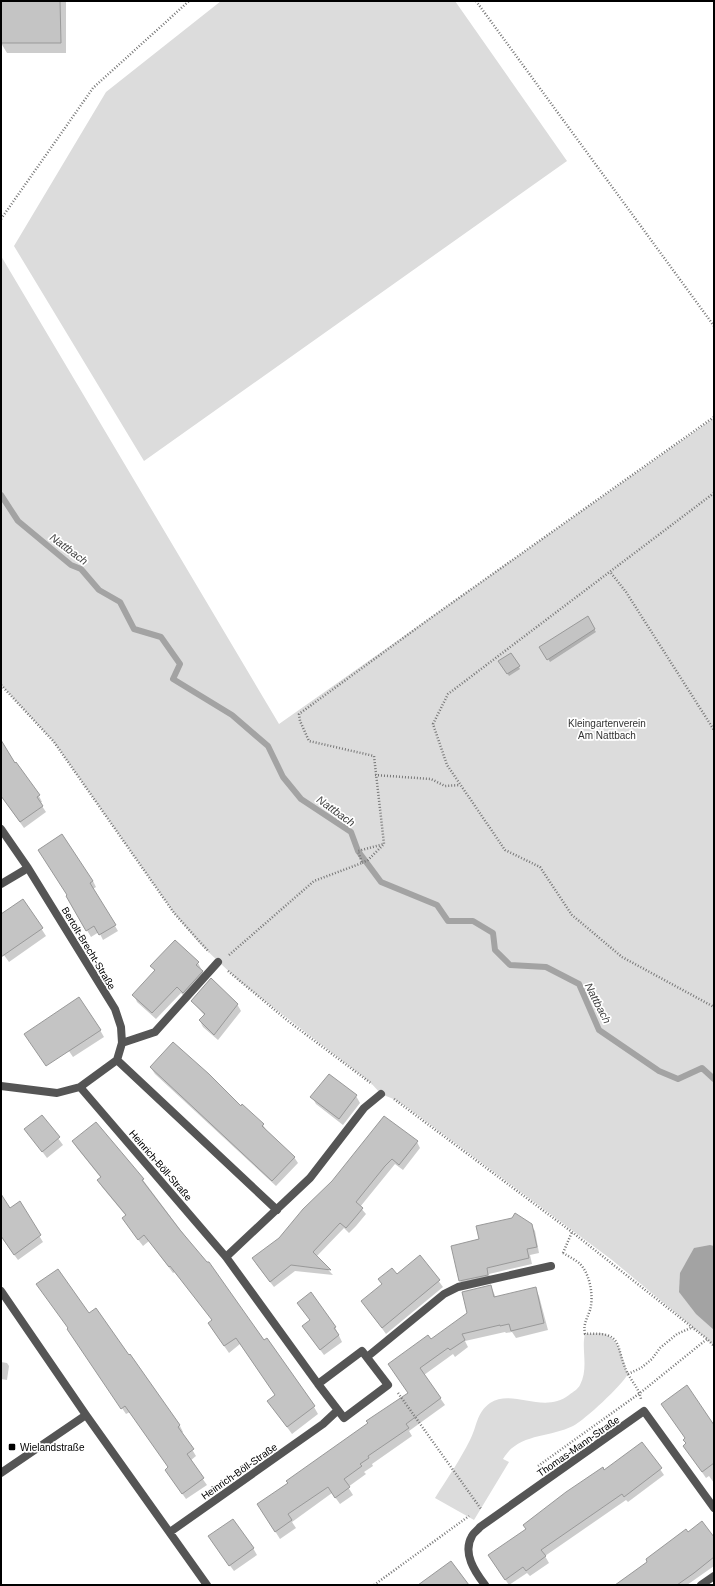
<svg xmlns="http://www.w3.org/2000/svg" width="715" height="1586" viewBox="0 0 715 1586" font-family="Helvetica,sans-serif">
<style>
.green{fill:#dcdcdc}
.water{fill:#a3a3a3}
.shadow{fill:#0003}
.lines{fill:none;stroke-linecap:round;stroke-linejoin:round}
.stream{stroke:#a3a3a3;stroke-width:6}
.building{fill:#c4c4c4;stroke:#999}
.path{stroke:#777;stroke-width:2.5;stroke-dasharray:1 2;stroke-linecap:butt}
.minor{stroke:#555;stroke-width:8}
.poi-dot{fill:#000;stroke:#fff;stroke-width:1.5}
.labels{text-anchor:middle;stroke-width:3.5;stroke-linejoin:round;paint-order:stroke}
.park-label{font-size:10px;fill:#333;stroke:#fff}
.street-label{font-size:10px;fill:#000;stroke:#fff}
.poi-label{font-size:10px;fill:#000;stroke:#fff;text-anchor:start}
.water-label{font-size:11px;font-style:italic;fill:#444;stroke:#fff}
</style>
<rect width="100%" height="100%" fill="#fff"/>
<path class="green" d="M 221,1 L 455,1 L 567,161 L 144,461 L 14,246 L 106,92 Z
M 1,256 L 279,724 L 714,418 L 714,1346 L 707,1339 L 612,1260 L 408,1108 L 396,1100 L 381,1094 L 370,1082 L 239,981 L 199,943 L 174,913 L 54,742 L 1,685 Z
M 603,1333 C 622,1342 621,1356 628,1374 C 621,1386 586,1419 573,1426 C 549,1438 518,1433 503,1459 L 509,1462 L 474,1520 L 435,1498 C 447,1479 460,1460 470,1440 C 477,1427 476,1413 490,1403 C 513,1388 543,1415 569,1395 C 573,1392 578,1389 580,1385 C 589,1368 581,1349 585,1334 Z"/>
<path class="water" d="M 710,1245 L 714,1246 L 714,1330 L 696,1314 L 679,1292 L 680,1273 L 694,1248 Z"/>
<path class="shadow" d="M 1,1 L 66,1 L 66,53 L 7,53 L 1,43 Z
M 587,618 L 596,632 L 550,662 L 541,647 Z
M 511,654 L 520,669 L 509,676 L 500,661 Z
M 1,746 L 5,749 L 39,796 L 42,802 L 40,803 L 46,812 L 24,828 L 1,796 Z
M 93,881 L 96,887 L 93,889 L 118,931 L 103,940 L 99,932 L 91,937 L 67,897 Z
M 23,900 L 46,936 L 9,962 L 1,951 L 1,916 Z
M 198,963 L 206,978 L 187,999 L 181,993 L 156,1019 L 137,1002 L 134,995 L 155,972 L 152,966 Z
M 192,1001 L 237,1004 L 241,1011 L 218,1040 L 203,1027 L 200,1021 L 204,1015 Z
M 52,1026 L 100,1030 L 104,1037 L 73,1057 Z
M 151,1068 L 241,1107 L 263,1125 L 267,1131 L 294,1157 L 298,1163 L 276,1186 L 155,1074 Z
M 356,1096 L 360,1103 L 343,1125 L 316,1104 L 312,1097 Z
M 42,1116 L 63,1145 L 47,1158 L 26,1130 Z
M 96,1123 L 143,1180 L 264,1341 L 266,1339 L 314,1407 L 318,1414 L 292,1434 L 273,1408 L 276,1396 L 240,1344 L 229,1353 L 213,1330 L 213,1321 L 175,1272 L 173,1273 L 149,1241 L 143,1246 L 127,1225 L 123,1219 L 126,1216 L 102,1187 L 98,1181 L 101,1178 L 77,1148 L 73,1142 Z
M 417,1142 L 420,1148 L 403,1170 L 395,1164 L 360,1207 L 366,1214 L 356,1226 L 349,1233 L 344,1228 L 316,1257 L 333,1275 L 295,1271 L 274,1287 L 256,1264 L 304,1210 Z
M 1,1196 L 10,1209 L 19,1203 L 43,1242 L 18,1260 L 1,1237 Z
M 531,1225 L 535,1231 L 539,1253 L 530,1255 L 532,1264 L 489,1274 L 491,1281 L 464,1287 L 460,1281 Z
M 420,1256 L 443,1287 L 386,1334 L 362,1301 Z
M 491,1286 L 496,1298 L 535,1288 L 539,1296 L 548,1330 L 516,1338 L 512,1332 L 506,1333 L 505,1332 L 465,1341 L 468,1347 L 455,1357 L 453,1354 L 424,1375 L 445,1405 L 409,1431 L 412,1436 L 372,1464 L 373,1466 L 364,1472 L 366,1474 L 348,1487 L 353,1495 L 340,1504 L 332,1493 L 292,1522 L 296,1528 L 280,1539 L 263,1512 L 289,1483 L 409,1394 L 431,1340 L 468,1314 Z
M 89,1314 L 149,1382 L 180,1426 L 183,1432 L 182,1433 L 196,1456 L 190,1461 L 207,1485 L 186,1499 L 170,1476 L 169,1468 L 130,1412 L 126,1414 L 72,1335 Z
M 335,1327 L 342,1342 L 324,1355 L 307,1332 Z
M 1,1362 L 7,1363 L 9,1366 L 7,1380 L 1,1379 Z
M 714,1426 L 714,1483 L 709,1476 L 706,1478 L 684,1446 Z
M 642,1443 L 664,1475 L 628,1502 L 626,1500 L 545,1556 L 549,1563 L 530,1576 L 527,1573 L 509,1585 L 493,1562 L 527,1530 Z
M 688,1533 L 714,1539 L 714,1566 L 687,1585 L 618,1585 Z
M 213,1543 L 253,1548 L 257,1555 L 234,1571 Z"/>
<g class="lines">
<path class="stream" d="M 1,495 L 18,521 L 71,565 L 81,569 L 99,590 L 120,602 L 134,629 L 161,637 L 180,664 L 173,679 L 232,715 L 268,746 L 283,777 L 301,799 L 351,832 L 358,851 L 381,882 L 437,905 L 448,921 L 473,921 L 493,933 L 495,950 L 510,965 L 546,967 L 579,984 L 599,1030 L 659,1071 L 678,1079 L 702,1068 L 714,1079"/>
</g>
<path class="building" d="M 1,1 L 60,1 L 61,43 L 1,43 Z
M 588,616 L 595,629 L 547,660 L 539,647 Z
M 511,653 L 520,666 L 507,674 L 498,661 Z
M 1,740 L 15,763 L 16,762 L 40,795 L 37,797 L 43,806 L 20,822 L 1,796 Z
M 62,834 L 93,881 L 90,883 L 116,925 L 99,935 L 94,926 L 86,931 L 66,896 L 67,895 L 38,850 Z
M 23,899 L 43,928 L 1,957 L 1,914 Z
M 175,940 L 199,962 L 196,965 L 203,971 L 183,993 L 177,987 L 152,1013 L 132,995 L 155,970 L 150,966 Z
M 211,978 L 238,1004 L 214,1035 L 199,1020 L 205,1014 L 191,1001 Z
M 79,997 L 101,1030 L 46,1066 L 24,1034 Z
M 173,1042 L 209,1074 L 241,1106 L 242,1104 L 264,1124 L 262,1126 L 295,1157 L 272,1181 L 150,1067 Z
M 329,1074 L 357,1095 L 339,1119 L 310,1097 Z
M 42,1115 L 60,1137 L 42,1152 L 24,1129 Z
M 384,1116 L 418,1141 L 399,1165 L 392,1159 L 385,1166 L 356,1202 L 363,1208 L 353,1220 L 346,1228 L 340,1223 L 313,1252 L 331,1270 L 291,1265 L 270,1282 L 252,1258 L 279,1238 L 303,1209 L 332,1181 Z
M 96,1122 L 144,1179 L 142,1180 L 180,1230 L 207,1262 L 209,1262 L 264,1340 L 267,1338 L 315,1406 L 287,1427 L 267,1401 L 275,1395 L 236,1338 L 224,1346 L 208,1323 L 212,1320 L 170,1266 L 169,1267 L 144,1235 L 138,1240 L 122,1218 L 126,1215 L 97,1180 L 101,1177 L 72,1141 Z
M 1,1194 L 10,1208 L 20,1201 L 41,1235 L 14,1255 L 1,1236 Z
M 515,1213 L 532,1224 L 537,1247 L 527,1249 L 529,1258 L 487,1268 L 488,1275 L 459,1281 L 451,1246 L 479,1239 L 476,1226 L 512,1218 Z
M 420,1255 L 440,1280 L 382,1328 L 361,1301 L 382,1284 L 378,1279 L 392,1268 L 397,1274 Z
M 58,1269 L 89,1313 L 96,1308 L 129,1355 L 130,1354 L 180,1425 L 178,1427 L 194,1449 L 187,1454 L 204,1478 L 182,1494 L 165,1470 L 168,1467 L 125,1406 L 121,1409 L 67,1329 L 68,1328 L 36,1284 Z
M 491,1285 L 494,1297 L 536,1287 L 544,1323 L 511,1331 L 509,1324 L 500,1326 L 500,1325 L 462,1334 L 465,1340 L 450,1350 L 448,1348 L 420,1368 L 441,1398 L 406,1424 L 409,1428 L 368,1456 L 369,1458 L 360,1464 L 362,1466 L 344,1479 L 350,1487 L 335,1498 L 328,1487 L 288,1514 L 292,1520 L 275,1532 L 257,1504 L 288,1483 L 286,1481 L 368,1423 L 366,1421 L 408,1393 L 388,1364 L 428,1335 L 431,1339 L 467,1313 L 462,1292 Z
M 311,1292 L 336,1327 L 334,1328 L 339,1335 L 320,1350 L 302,1326 L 310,1320 L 297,1303 Z
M 687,1385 L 714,1425 L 714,1463 L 702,1472 L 683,1446 L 686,1443 L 683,1440 L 685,1438 L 661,1404 Z
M 642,1442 L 662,1468 L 624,1497 L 622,1494 L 541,1550 L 546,1556 L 526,1571 L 523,1567 L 505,1580 L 488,1555 L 526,1529 L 523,1525 L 566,1492 L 603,1467 L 604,1470 Z
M 233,1519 L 254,1548 L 229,1566 L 208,1536 Z
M 702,1521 L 714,1537 L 714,1557 L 694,1573 L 677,1585 L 615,1585 L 647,1562 L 646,1559 L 686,1529 L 688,1532 Z
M 451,1561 L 469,1585 L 418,1585 Z"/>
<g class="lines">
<path class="path" d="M 476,1 L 714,326
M 1,219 L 93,88 L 189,1
M 714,493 L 448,694 L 433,724 L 447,765 L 505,850 L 540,867 L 572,915 L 622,957 L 714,1007
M 611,573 L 626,592 L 714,730
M 1,685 L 54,742 L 174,913 L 209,952
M 375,775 L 431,779 L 445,786 L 460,785
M 362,863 L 368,860 L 383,845
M 229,955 L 314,881 L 362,863 L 358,851 L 384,844 L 374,756 L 309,741 L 300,721 L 299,714 L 432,617 L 714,417
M 228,971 L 288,1021 L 372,1084
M 394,1099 L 572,1232 L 707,1339 L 714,1346
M 563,1253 C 568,1256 574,1259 579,1263 C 590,1273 594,1296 590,1310 C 587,1319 583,1324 585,1334 C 626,1331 614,1347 628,1374 C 633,1383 639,1389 641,1399
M 563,1253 L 572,1232
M 628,1374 L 641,1368 L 652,1359 L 660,1348 L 677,1334 L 693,1327
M 398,1393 L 481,1509
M 538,1466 L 640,1393 L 707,1339
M 374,1585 L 469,1516"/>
<path class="minor" d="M 1,829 L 28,868 L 115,1009 L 121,1027 L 122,1043 L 117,1060 L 80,1087 L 57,1093 L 1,1086
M 1,884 L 28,868
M 122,1043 L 155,1032 L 218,962
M 117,1060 L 277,1210
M 80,1087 L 226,1257 L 318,1384
M 226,1257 L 310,1178 L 364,1108 L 381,1094
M 1,1291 L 86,1415 L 207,1585
M 362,1351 L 388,1385 L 344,1418 L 318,1384 Z
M 367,1357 L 444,1294 L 458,1287 L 551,1266
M 1,1473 L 86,1415
M 170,1532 L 323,1424 L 338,1410
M 485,1585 C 475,1572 462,1553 472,1536 C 473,1533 478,1530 480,1527 L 644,1411 L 714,1508
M 701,1585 L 714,1576"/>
</g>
<rect class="poi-dot" x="8" y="1443" width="8" height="8" rx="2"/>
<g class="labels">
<g class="park-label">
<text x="607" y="727">Kleingartenverein<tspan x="607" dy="12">Am Nattbach</tspan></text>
</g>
<g class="street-label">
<text transform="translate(89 948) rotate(59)" y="4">Bertolt-Brecht-Straße</text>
<text transform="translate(161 1165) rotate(49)" y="4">Heinrich-Böll-Straße</text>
<text transform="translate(578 1446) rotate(-35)" y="4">Thomas-Mann-Straße</text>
<text transform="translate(239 1471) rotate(-35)" y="4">Heinrich-Böll-Straße</text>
</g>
<g class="poi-label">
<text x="20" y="1451">Wielandstraße</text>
</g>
<g class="water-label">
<text transform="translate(69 549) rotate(37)" y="4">Nattbach</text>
<text transform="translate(336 811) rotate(36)" y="4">Nattbach</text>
<text transform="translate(598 1003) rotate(63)" y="4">Nattbach</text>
</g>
</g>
<rect width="715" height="1586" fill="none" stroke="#000000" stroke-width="4"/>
</svg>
